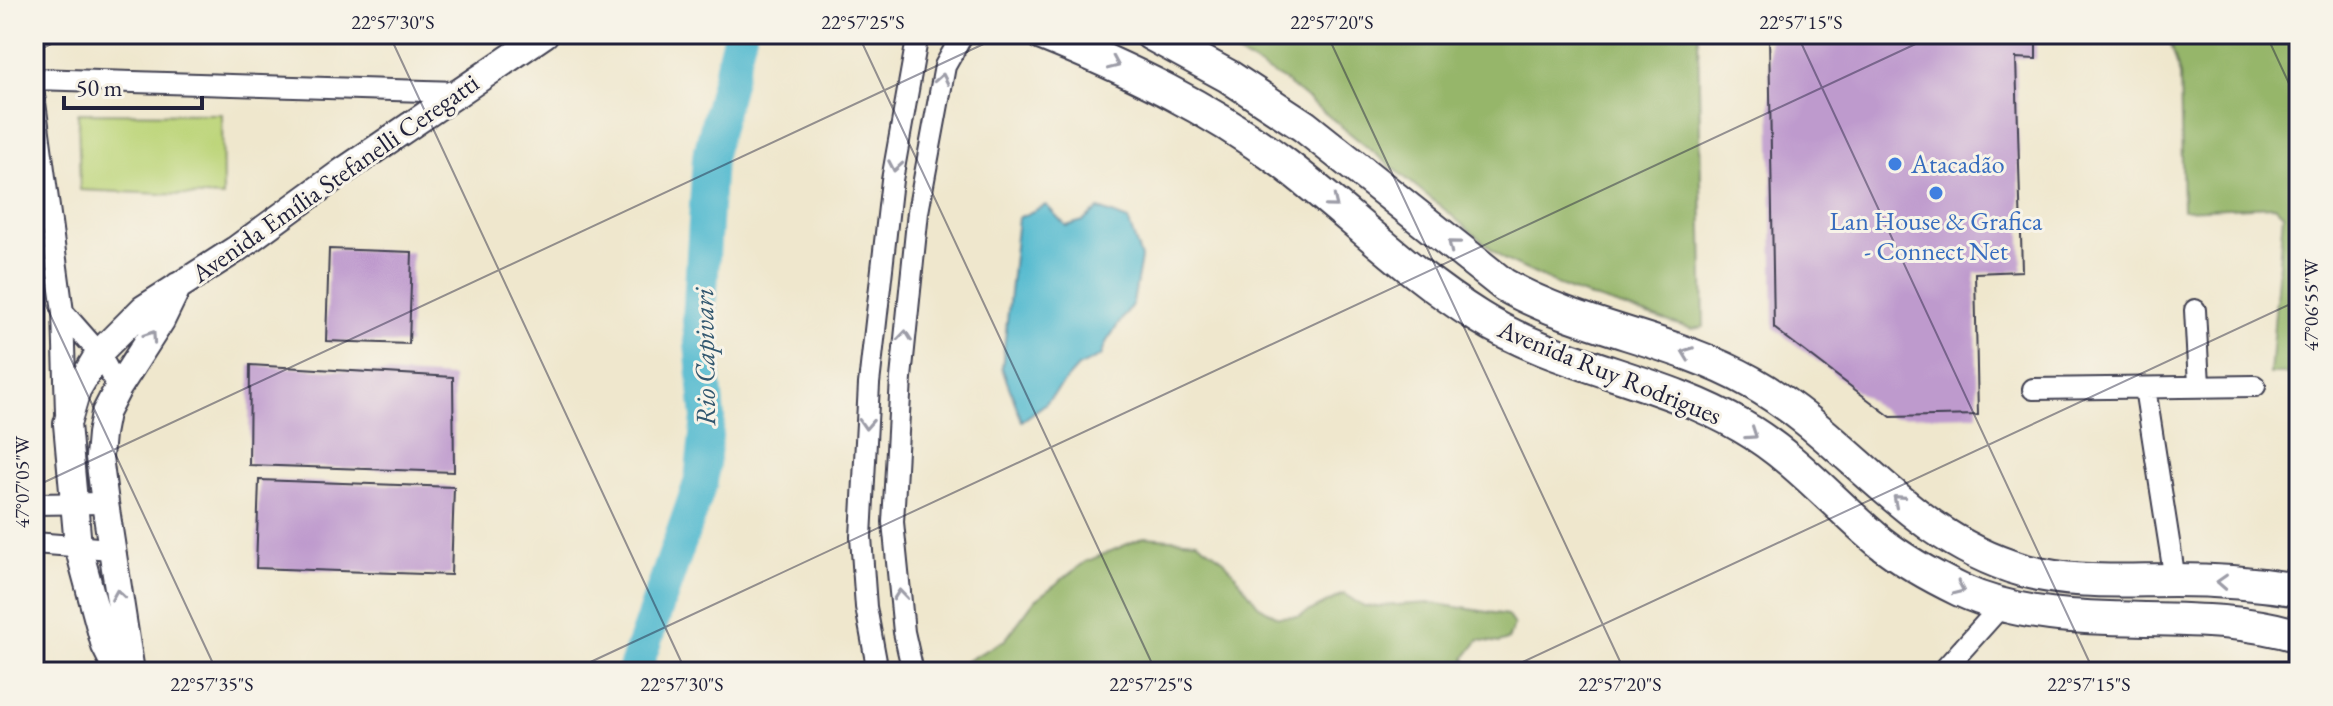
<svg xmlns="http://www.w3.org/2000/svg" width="2333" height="706" viewBox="0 0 2333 706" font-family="'EB Garamond',serif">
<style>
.green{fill:#bdd57a;stroke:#707c5a;stroke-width:2}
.forest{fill:#96b66a;stroke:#5c6c52;stroke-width:2}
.water{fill:#51b9cf;stroke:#3a6e85;stroke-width:2}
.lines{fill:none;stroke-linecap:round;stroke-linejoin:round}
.river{stroke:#51b9cf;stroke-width:34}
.building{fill:#be9acd}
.minor-casing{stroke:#414051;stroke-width:24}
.tertiary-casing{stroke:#414051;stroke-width:30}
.primary-casing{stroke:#414051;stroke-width:36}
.minor{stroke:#fff;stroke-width:20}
.tertiary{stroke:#fff;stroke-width:26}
.primary{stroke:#fff;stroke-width:32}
.oneway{stroke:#9c9ca7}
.ticks{fill:none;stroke:#22223b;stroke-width:2;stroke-opacity:0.45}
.shop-dot{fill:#3f7fe0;stroke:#f7f3e8;stroke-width:3}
.labels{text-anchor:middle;stroke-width:6;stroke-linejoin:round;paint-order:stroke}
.shop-label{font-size:26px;fill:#366cbe;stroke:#f7f3e8;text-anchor:start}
.street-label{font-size:26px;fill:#22223b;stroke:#f7f3e8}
.water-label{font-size:28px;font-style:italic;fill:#32576f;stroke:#f7f3e8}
.neatline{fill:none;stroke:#22223b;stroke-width:3}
.ticks-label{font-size:20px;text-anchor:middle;fill:#22223b}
</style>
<rect width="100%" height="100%" fill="#f7f3e8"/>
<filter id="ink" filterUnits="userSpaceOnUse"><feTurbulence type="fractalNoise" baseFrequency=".0125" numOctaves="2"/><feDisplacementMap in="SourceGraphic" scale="16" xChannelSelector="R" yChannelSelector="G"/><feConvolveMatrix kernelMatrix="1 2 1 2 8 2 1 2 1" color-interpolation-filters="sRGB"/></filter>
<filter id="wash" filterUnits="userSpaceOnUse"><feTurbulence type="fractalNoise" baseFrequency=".006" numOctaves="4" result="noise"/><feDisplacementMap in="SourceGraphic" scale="32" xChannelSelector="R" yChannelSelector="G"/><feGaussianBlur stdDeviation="1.8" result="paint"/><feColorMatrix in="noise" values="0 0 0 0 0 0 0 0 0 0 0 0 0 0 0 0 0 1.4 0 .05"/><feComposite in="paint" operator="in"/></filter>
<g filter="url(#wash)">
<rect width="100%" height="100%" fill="#efe7cd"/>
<path class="green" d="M 78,113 L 222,114 L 223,197 L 80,190 Z"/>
<path class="forest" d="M 1202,34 L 1698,34 L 1704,327 L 1692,329 L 1569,290 L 1503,259 L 1444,209 L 1285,81 Z
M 2168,34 L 2299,34 L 2299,374 L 2270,374 L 2283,214 L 2275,206 L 2183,210 L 2180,75 Z
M 1144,537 L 1197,541 L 1224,560 L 1258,605 L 1278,617 L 1300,616 L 1344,594 L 1364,607 L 1430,603 L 1507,615 L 1514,625 L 1508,640 L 1499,643 L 1479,640 L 1465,658 L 1469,672 L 953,672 L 959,665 L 1005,640 L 1035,600 L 1085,562 Z"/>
<path class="water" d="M 1046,205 L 1066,226 L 1083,221 L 1099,209 L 1128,220 L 1141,258 L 1133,303 L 1107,341 L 1101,356 L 1078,367 L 1045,404 L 1022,421 L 1002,368 L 1018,218 Z"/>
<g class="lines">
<path class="river" d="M 634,672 L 701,481 L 708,418 L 699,321 L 709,158 L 740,34"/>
</g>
<g id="blocks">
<path class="building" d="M 1769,34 L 2036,34 L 2036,59 L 2016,58 L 2022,271 L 1975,273 L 1978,415 L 1891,417 L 1774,328 Z
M 329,249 L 412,252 L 409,344 L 326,341 Z
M 250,365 L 453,377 L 454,472 L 249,465 Z
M 259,480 L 454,487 L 451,575 L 256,568 Z"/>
</g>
</g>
<g filter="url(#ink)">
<use href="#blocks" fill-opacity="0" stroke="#414051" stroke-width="2"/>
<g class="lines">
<g class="minor-casing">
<path id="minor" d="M 34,79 L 458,92
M 34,95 L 63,312 L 66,413
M 2195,310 L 2199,385
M 63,312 L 99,353 L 118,388
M 2145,388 L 2175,580
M 2033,389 L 2255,386
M 34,504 L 105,503
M 34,543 L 111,549
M 878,672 L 866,607 L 861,537 L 869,384 L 892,180 L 918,34
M 913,672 L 904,632 L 893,522 L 901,378 L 918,212 L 945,66 L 963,34
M 1942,672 L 2003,604"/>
</g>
<g class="tertiary-casing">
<path id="tertiary" d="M 118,672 L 105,646 L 78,546 L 67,424 L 77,390 L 99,353 L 143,309 L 235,250 L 342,172 L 545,34
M 131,672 L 105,503 L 99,457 L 101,434 L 105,413 L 118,388 L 161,321 L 178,286"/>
</g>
<g class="primary-casing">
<path id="primary" d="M 1042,34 C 1127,68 1208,107 1282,162 C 1348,212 1408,273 1479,317 C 1560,368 1660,378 1743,427 C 1795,457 1834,504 1880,542 C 1904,561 1933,577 1960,590 C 2067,639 2189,602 2299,636
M 1151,34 L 1228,76 L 1304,126 L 1504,285 C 1581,329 1673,338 1751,382 C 1851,438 1905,536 2022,570 C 2072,584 2122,580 2173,580 C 2215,580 2257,583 2299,590"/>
</g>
<use href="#minor" class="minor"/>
<use href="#tertiary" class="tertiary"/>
<use href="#primary" class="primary"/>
</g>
<defs><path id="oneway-chevron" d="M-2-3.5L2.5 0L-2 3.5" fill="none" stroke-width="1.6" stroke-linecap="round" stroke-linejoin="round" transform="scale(2)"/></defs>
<g class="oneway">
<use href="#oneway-chevron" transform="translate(1114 64) rotate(24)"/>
<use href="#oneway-chevron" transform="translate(942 79) rotate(-79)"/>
<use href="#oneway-chevron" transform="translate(895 166) rotate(100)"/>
<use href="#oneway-chevron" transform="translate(1333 203) rotate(39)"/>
<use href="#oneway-chevron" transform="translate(1453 245) rotate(-141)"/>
<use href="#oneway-chevron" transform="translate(151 336) rotate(-56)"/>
<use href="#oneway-chevron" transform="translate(905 336) rotate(-84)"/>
<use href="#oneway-chevron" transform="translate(1687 353) rotate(-159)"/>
<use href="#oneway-chevron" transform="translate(866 424) rotate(93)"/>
<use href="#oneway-chevron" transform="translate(1752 434) rotate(34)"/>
<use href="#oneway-chevron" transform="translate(1898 500) rotate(-139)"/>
<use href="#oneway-chevron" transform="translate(2222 582) rotate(-177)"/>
<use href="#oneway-chevron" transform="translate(1959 589) rotate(24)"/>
<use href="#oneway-chevron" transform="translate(118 595) rotate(-99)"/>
<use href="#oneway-chevron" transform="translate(900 595) rotate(-96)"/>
</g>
</g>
<path class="ticks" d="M 389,34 L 686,672M 858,34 L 1156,672M 1327,34 L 1625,672M 1797,34 L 2094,672M 2266,34 L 2299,105M 34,52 L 73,34M 34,280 L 217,672M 34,487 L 1005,34M 569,672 L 1937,34M 1501,672 L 2299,300"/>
<g class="shop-dot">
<circle cx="1895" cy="164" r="8"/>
<circle cx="1936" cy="193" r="8"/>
</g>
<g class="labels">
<g class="shop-label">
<text x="1911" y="173">Atacadão</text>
<text x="1936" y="230" text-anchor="middle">Lan House &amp; Grafica<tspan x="1936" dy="30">- Connect Net</tspan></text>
</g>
<g class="street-label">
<text transform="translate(335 178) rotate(-35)" y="9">Avenida Emília Stefanelli Ceregatti</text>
<text transform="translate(1610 372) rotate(22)" y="9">Avenida Ruy Rodrigues</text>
</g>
<g class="water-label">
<text transform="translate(704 357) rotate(-91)" y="10">Rio Capivari</text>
</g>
</g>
<rect width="2333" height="706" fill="none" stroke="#f7f3e8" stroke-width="88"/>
<path d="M64 96v12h138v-12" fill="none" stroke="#22223b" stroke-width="4"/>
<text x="76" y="96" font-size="24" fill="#22223b" stroke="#f7f3e8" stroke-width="6" paint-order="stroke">50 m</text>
<rect x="44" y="44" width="2245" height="618" class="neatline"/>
<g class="ticks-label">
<text x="393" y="29">22°57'30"S</text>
<text x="863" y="29">22°57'25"S</text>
<text x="1332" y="29">22°57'20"S</text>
<text x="1801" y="29">22°57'15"S</text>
<text transform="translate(2311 305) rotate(-90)" y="7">47°06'55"W</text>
<text transform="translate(22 482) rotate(-90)" y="7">47°07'05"W</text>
<text x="212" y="691">22°57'35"S</text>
<text x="682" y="691">22°57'30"S</text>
<text x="1151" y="691">22°57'25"S</text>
<text x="1620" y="691">22°57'20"S</text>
<text x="2089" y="691">22°57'15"S</text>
</g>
</svg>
